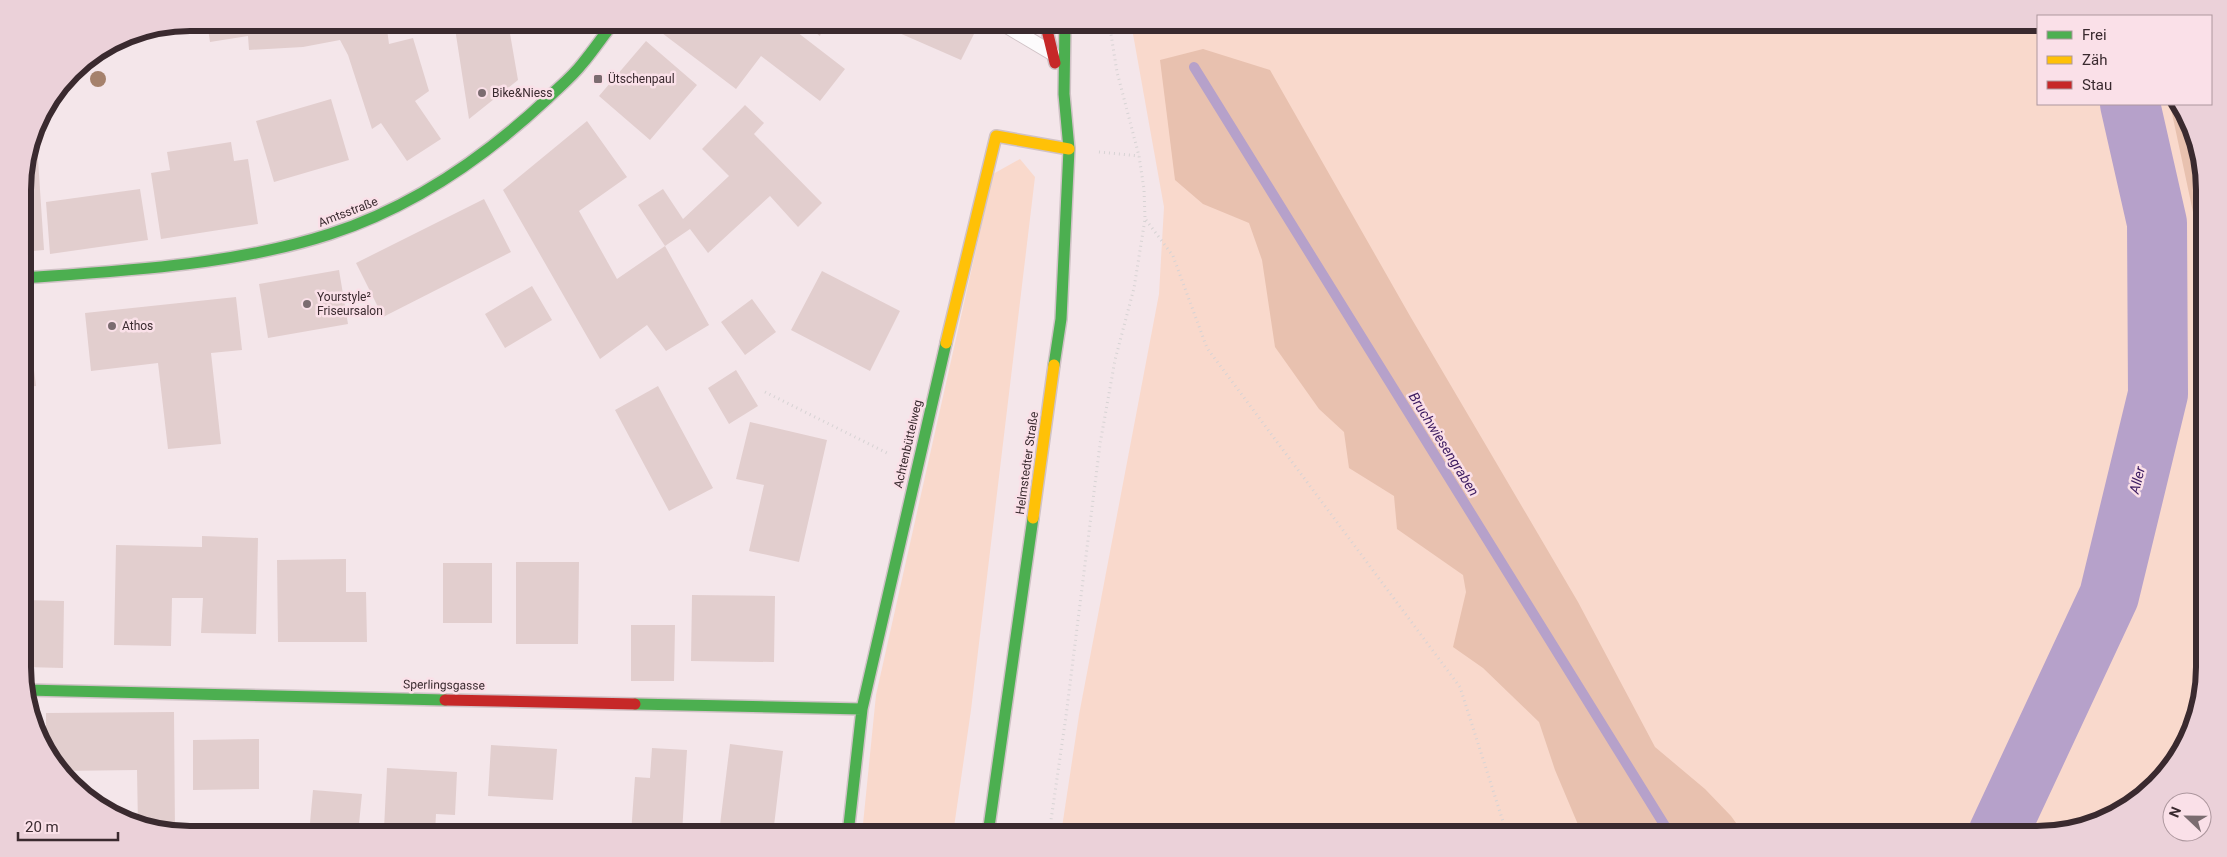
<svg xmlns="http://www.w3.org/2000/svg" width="2227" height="857" viewBox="0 0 2227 857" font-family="Roboto,sans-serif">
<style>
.green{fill:#f9d9cc}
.forest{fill:#e8c1af}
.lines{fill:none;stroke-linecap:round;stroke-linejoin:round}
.stream{stroke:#b6a1ca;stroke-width:10}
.river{stroke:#b6a1ca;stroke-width:60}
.building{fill:#e2cece}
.lane-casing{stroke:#d0c2c6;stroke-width:16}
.fast-casing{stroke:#d0c2c6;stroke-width:14}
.slow-casing{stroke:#d0c2c6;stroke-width:14}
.jam-casing{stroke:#d0c2c6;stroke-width:14}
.path{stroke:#d7d3d4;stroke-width:3;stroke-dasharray:1 4;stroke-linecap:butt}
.lane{stroke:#fdfbfc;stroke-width:14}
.fast{stroke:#4caf50;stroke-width:11}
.slow{stroke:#ffc107;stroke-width:11}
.jam{stroke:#c62828;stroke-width:11}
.tree{fill:#a5816c}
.poi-dot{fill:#7b6c70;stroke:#fae0e8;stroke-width:2}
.labels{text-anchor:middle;stroke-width:5;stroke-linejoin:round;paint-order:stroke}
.poi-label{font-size:12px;fill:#3a2a2f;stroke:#fae0e8;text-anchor:start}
.street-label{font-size:12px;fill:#3a2a2f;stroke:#fae0e8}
.water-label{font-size:14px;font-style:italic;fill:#3c1b60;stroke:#fae0e8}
.rim{fill:none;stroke:#3a2a2f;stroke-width:6}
</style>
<rect width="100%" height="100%" fill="#f4e6ea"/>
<path class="green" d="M 1131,23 L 2037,23 L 2038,104 L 2176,104 L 2203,168 L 2204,667 L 2196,721 L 2170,769 L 2139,800 L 2091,826 L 2048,834 L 1061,834 L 1079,715 L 1159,294 L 1164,207 Z
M 1020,159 L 1035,177 L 971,710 L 953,834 L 862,834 L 876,695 L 993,174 Z"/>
<path class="forest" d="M 1203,49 L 1270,70 L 1410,316 L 1578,602 L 1655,747 L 1705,789 L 1731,816 L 1744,834 L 1582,834 L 1555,770 L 1539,722 L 1483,668 L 1453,647 L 1466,592 L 1463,575 L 1397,529 L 1394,496 L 1349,468 L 1344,432 L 1319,409 L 1275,347 L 1262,260 L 1249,223 L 1203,204 L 1175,180 L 1160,60 Z
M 2170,104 L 2176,104 L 2203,168 L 2203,259 Z"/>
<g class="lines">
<path class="stream" d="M 1194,67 L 1670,834"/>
<path class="river" d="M 1998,834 L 2109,596 L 2158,394 L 2157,223 L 2130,104"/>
</g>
<path class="building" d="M 207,22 L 386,22 L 389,44 L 413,38 L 429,91 L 415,101 L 441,139 L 407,161 L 381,123 L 372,129 L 348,55 L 340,40 L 303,47 L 249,50 L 248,36 L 210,42 Z
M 454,22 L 508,22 L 518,80 L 469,119 Z
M 658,22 L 784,22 L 845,69 L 820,101 L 761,56 L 736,89 L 654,27 Z
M 801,22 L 825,22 L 820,36 Z
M 874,22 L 980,22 L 961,60 Z
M 646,41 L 697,85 L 650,140 L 599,96 Z
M 331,99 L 349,160 L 274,182 L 256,121 Z
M 745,105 L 764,123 L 754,134 L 822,203 L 798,227 L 770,196 L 708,253 L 690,229 L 665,246 L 638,205 L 663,189 L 683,219 L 729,176 L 702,149 Z
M 587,121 L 627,177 L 579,211 L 617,279 L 665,246 L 709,325 L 666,351 L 647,325 L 600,359 L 503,190 Z
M 36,129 L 44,250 L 23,252 L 23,179 Z
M 231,142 L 234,161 L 248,159 L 258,224 L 161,239 L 151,173 L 170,170 L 167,152 Z
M 140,189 L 148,240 L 50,254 L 46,202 Z
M 484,199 L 511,252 L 383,317 L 356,263 Z
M 339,270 L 348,324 L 268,338 L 259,284 Z
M 822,271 L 900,311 L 870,371 L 791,330 Z
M 532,286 L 552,320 L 505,348 L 485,314 Z
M 236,297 L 242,350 L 211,353 L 221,444 L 168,449 L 158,363 L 91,371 L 85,313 Z
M 752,299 L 776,332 L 745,355 L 721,322 Z
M 27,314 L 36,386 L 24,387 L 24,315 Z
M 736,370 L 758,406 L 729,424 L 708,388 Z
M 658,386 L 713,488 L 669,511 L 615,410 Z
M 750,422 L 827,440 L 799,562 L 749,551 L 764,485 L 736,479 Z
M 202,536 L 258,538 L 256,634 L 201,633 L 203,598 L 172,598 L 171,646 L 114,645 L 116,545 L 202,547 Z
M 346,559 L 346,592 L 366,592 L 367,642 L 278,642 L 277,560 Z
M 516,562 L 579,562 L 578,644 L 516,644 Z
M 443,563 L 492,563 L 492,623 L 443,623 Z
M 692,595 L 775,596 L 774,662 L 691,661 Z
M 25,600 L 64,601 L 63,668 L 25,667 Z
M 631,625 L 675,625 L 674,681 L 631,681 Z
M 174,712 L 175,832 L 138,826 L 137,770 L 61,771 L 46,741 L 46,713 Z
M 259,739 L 259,789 L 193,790 L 193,740 Z
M 730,744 L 783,751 L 773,834 L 719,833 Z
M 491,745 L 557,749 L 553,800 L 488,796 Z
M 652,748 L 687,750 L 682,834 L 631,834 L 635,777 L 650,778 Z
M 387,768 L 457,772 L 455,815 L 436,814 L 435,832 L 384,829 Z
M 313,790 L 362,794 L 358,834 L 309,834 Z"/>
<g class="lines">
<g class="lane-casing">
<path id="lane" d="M 1000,22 L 1052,53"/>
</g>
<g class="fast-casing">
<path id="fast" d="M 23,278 C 122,271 235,265 330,234 C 413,207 484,158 547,99 C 558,88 572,77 582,64 C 593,51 603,36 614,22
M 1054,365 L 1061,319 L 1069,149 L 1064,94 L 1065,22
M 26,690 L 445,700
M 635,704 L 862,709
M 848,834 L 862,709 L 946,343
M 988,834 L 1033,518"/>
</g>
<g class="slow-casing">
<path id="slow" d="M 946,343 L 996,136 L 1069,149
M 1033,518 L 1054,365"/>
</g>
<g class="jam-casing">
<path id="jam" d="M 1045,22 L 1055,63
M 445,700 L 635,704"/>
</g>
<path class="path" d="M 1099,152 L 1139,156
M 1146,220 L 1173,256 L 1207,348 L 1460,687 L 1507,834
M 765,392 L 889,454
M 1049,834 L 1066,716 L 1100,444 L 1115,360 L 1134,288 L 1145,219 L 1144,189 L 1139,156 L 1117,72 L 1109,22"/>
<use href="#lane" class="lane"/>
<use href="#fast" class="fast"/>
<use href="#slow" class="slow"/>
<use href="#jam" class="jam"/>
</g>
<circle class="tree" cx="98" cy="79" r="8"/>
<g class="poi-dot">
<rect x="593" y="74" width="10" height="10" rx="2.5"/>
<circle cx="482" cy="93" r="5"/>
<circle cx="307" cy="304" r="5"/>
<circle cx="112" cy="326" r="5"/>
</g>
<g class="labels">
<g class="poi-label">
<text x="608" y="83">Ütschenpaul</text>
<text x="492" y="97">Bike&amp;Niess</text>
<text x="317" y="301">Yourstyle²<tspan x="317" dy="14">Friseursalon</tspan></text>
<text x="122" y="330">Athos</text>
</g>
<g class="street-label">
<text transform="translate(348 212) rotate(-21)" y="4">Amtsstraße</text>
<text transform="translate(908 444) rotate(-77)" y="4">Achtenbüttelweg</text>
<text transform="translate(1027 463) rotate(-82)" y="4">Helmstedter Straße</text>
<text transform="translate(444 685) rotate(1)" y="4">Sperlingsgasse</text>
</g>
<g class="water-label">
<text transform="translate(1444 444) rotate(58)" y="5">Bruchwiesengraben</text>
<text transform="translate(2137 480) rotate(-76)" y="5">Aller</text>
</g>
</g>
<path d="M0 0H2227V857H0ZM190 31H2037A159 159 0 0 1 2196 190V667A159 159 0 0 1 2037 826H190A159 159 0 0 1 31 667V190A159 159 0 0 1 190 31Z" fill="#ebd1d9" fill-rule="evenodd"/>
<path class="rim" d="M190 31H2037A159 159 0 0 1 2196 190V667A159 159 0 0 1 2037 826H190A159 159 0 0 1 31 667V190A159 159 0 0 1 190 31Z"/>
<rect x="2037" y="15" width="175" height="90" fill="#fae0e8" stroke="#ad979e"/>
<rect x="2047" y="31" width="25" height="8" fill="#4caf50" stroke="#ad979e"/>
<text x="2082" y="40" font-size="15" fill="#3a2a2f">Frei</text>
<rect x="2047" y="56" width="25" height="8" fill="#ffc107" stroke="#ad979e"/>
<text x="2082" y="65" font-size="15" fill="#3a2a2f">Zäh</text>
<rect x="2047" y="81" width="25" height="8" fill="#c62828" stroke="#ad979e"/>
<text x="2082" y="90" font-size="15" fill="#3a2a2f">Stau</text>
<g transform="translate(2187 817) rotate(292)"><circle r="24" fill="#fae0e8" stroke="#ad979e"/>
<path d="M0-4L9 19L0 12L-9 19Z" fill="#7b6c70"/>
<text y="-8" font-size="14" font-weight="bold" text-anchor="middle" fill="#3a2a2f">N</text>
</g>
<path d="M18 832v8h100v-8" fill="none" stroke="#3a2a2f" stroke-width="2.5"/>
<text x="25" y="832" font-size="15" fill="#3a2a2f" stroke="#fae0e8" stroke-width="4" paint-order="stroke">20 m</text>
</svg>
